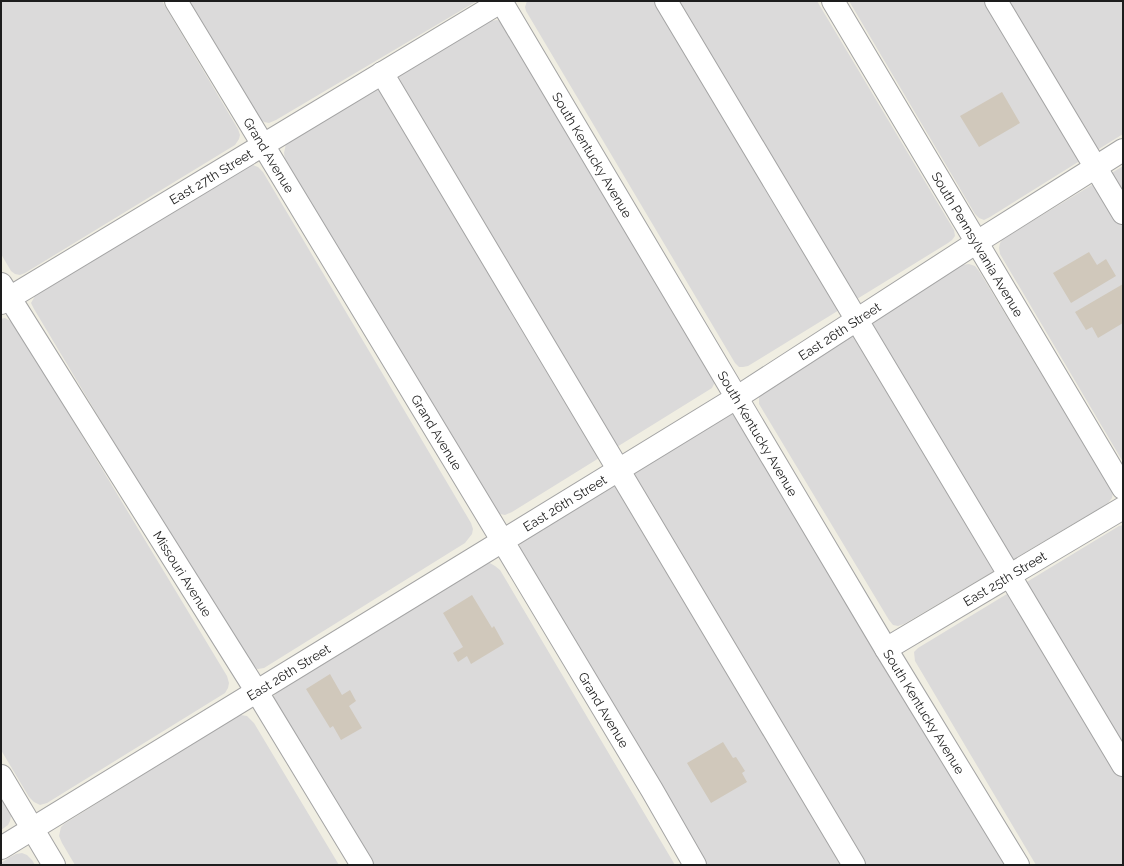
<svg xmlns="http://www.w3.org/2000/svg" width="1124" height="866" viewBox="0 0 1124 866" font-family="Raleway,sans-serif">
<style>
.residential{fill:#dbdada}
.building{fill:#d0c8bb}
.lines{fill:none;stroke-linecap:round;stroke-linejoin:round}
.minor-casing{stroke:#a4a4a4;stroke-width:24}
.minor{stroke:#fff;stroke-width:22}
.labels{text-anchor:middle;stroke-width:3;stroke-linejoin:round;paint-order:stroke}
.street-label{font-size:13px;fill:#1d1d1d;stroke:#fff}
</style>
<rect width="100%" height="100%" fill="#f0eee2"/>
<path class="residential" d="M 1,1 L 162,1 L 238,129 L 240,135 L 239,139 L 235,145 L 25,273 L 20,275 L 15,274 L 11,271 L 1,254 Z
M 189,1 L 477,1 L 276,120 L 269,123 L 264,122 L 258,118 Z
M 527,1 L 817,1 L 954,230 L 955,236 L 952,240 L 948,243 L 748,366 L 743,367 L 739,367 L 735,363 L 526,11 L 525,7 Z
M 849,1 L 1123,1 L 1123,134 L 990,217 L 984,220 L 979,218 L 975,214 Z
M 497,20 L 502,22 L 716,380 L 712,388 L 512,512 L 505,515 L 500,514 L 491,507 L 285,159 L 284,153 L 286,144 L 490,21 Z
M 253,165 L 258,167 L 263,172 L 471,523 L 473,529 L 472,534 L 465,543 L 264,668 L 258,669 L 252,668 L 244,660 L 34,309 L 31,303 L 35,296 L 246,166 Z
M 1123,166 L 1123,462 L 1000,254 L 999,248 L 1000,243 L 1003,239 Z
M 969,264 L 975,266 L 979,271 L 1113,492 L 1112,498 L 1108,503 L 1102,507 L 904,624 L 898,626 L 893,625 L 889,620 L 759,404 L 759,397 L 761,392 L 767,387 L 962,265 Z
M 5,318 L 14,323 L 227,676 L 229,683 L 228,688 L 225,693 L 47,803 L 40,805 L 34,802 L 29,797 L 1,750 L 1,319 Z
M 730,413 L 735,415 L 1005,865 L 706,865 L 521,555 L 519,548 L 521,542 Z
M 1123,525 L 1123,865 L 1036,865 L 915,661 L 914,652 L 918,648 L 1119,526 Z
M 488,562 L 495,566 L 500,570 L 675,865 L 368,865 L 273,700 L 274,696 L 278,691 Z
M 241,715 L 247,716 L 254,723 L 339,865 L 75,865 L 62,843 L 59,836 L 61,827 L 64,824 L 235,717 Z
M 1,798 L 11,816 L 10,821 L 8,825 L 1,830 Z
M 22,853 L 27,855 L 32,860 L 35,865 L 1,865 L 1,863 L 10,857 L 16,854 Z"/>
<path class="building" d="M 1002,92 L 1020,123 L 979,147 L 960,116 Z
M 1089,252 L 1097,265 L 1106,259 L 1116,276 L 1071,303 L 1053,273 Z
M 1123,284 L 1123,323 L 1098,338 L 1092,327 L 1086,330 L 1075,312 Z
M 472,595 L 492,628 L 494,626 L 504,644 L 471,664 L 467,656 L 458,662 L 453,653 L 463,647 L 443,613 Z
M 330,674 L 342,695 L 350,690 L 356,701 L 349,706 L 362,728 L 341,740 L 333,726 L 330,728 L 306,689 Z
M 723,742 L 733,758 L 736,757 L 745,771 L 742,773 L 747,782 L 711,803 L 687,763 Z"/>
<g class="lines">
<g class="minor-casing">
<g id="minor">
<path id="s1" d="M 176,1 L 502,540 L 652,790 L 695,865"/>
<path id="s2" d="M 501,1 L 886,649 L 1018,865"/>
<path d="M 666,1 L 1123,765"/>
<path id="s3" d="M 833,1 L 1123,488"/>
<path d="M 996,1 L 1123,213"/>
<path d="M 382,73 L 854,865"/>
<path id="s4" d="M 1,284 L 257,692 L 362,865"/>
<path id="s5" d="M 1,303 L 502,1"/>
<path id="s6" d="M 886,649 L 1123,508"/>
<path d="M 1,776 L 54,865"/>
<path id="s7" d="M 1,848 L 736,398 L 977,242 L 1123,150"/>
</g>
</g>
<use href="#minor" class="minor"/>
</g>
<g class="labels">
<g class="street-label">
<text dy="5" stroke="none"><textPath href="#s1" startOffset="180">Grand Avenue</textPath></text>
<text dy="5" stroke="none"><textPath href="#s2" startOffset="179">South Kentucky Avenue</textPath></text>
<text dy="5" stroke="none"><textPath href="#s5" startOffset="245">East 27th Street</textPath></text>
<text dy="5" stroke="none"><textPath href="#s3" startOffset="283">South Pennsylvania Avenue</textPath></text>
<text dy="5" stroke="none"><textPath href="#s7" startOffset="985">East 26th Street</textPath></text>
<text dy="5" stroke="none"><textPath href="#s1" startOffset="504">Grand Avenue</textPath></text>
<text dy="5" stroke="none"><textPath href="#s2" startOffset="503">South Kentucky Avenue</textPath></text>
<text dy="5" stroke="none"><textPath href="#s7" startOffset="661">East 26th Street</textPath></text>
<text dy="5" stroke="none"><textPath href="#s4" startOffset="342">Missouri Avenue</textPath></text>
<text dy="5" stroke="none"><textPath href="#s6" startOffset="138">East 25th Street</textPath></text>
<text dy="5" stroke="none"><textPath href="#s7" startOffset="337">East 26th Street</textPath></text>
<text dy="5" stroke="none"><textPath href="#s1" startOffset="828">Grand Avenue</textPath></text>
<text dy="5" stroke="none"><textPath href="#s2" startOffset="827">South Kentucky Avenue</textPath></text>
</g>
</g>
<rect width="1124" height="866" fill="none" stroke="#1d1d1d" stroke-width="4"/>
</svg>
